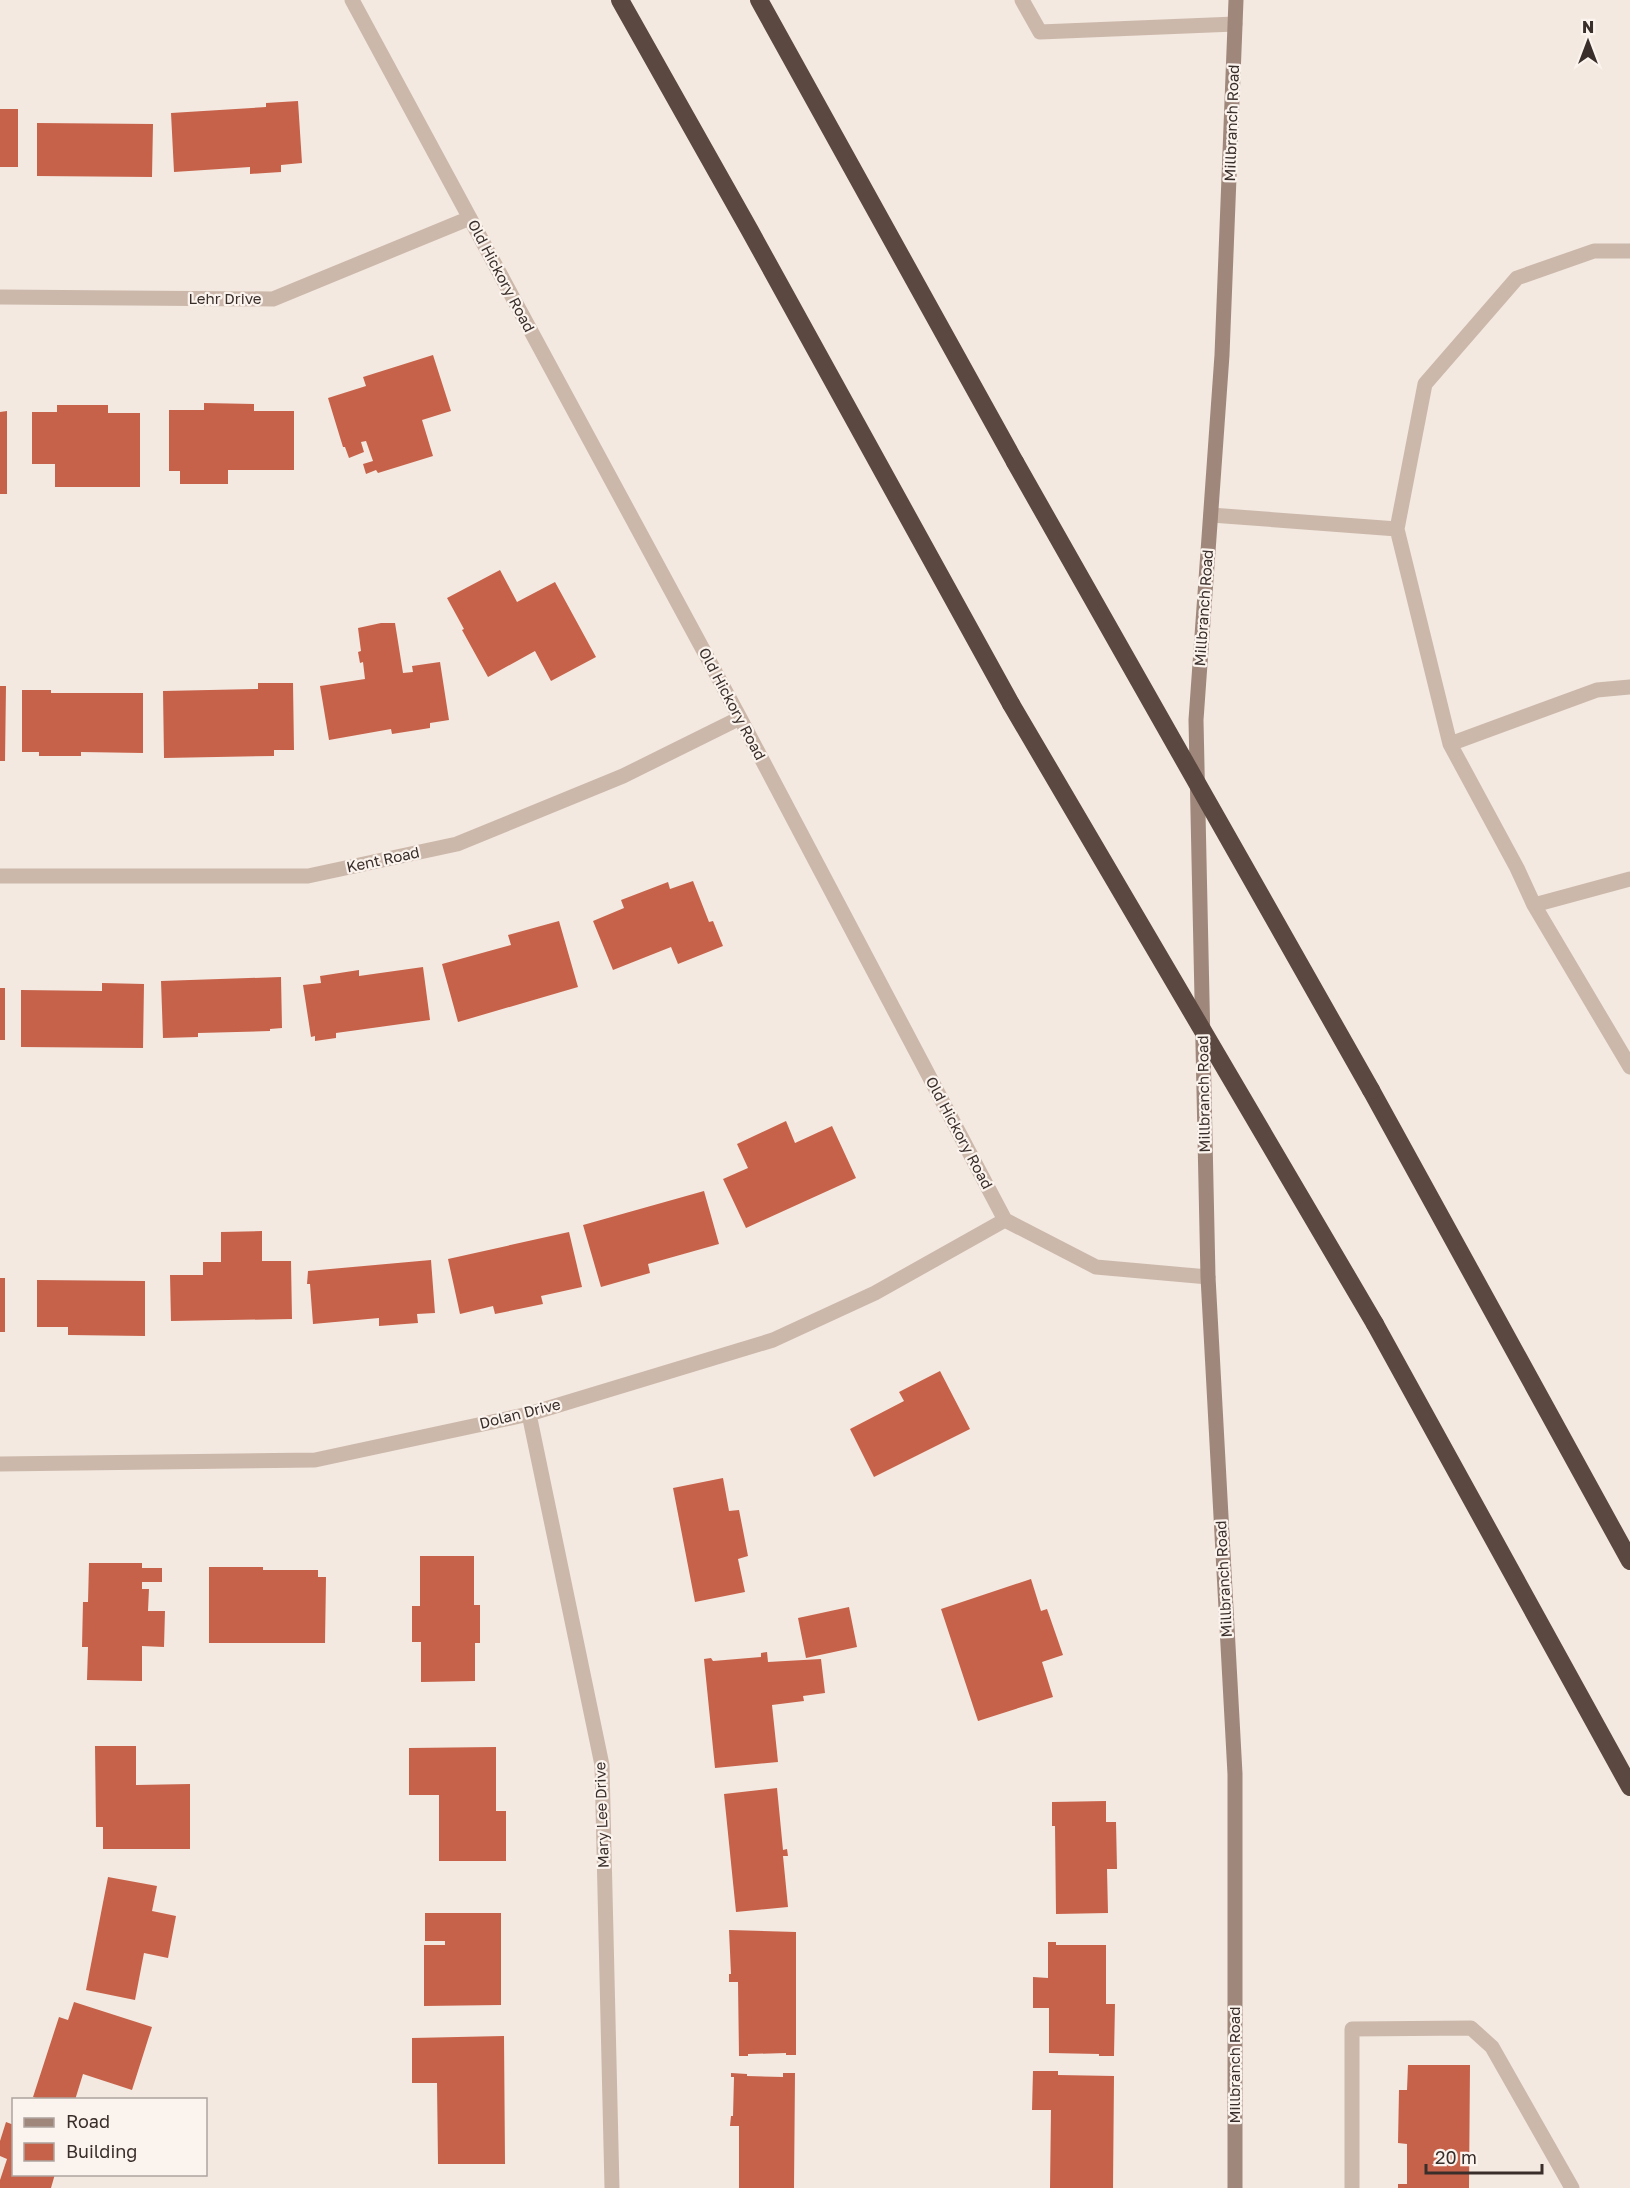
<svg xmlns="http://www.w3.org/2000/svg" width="1630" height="2188" viewBox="0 0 1630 2188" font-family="'Golos Text',sans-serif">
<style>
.building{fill:#c7624a}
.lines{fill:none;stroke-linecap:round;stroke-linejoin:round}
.lane{stroke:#ccb8ab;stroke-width:15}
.street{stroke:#ccb8ab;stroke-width:15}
.secondary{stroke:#a0877c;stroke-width:15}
.highway{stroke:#5b4841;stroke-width:18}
.highway-bridge{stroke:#5b4841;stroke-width:18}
.labels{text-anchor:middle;stroke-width:4.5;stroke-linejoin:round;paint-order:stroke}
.street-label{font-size:15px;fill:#3a2e2a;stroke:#fbf3ed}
</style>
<rect width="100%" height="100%" fill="#f3e9e0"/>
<path class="building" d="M 298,101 L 302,163 L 281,165 L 281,172 L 250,174 L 250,167 L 174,172 L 171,113 L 266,107 L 266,103 Z
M 0,109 L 18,109 L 18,167 L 0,167 Z
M 37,123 L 153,124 L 152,177 L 37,176 Z
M 433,355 L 451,411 L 422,420 L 433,456 L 378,473 L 376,470 L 366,474 L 363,464 L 373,461 L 366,441 L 361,442 L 364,452 L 349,458 L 345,447 L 343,447 L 328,398 L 366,386 L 363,377 Z
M 204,403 L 254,404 L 254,411 L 294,411 L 294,470 L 228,470 L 228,484 L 180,484 L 180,471 L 169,471 L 169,410 L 204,410 Z
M 57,405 L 108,405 L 108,413 L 140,413 L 140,487 L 55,487 L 55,464 L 32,464 L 32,412 L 57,412 Z
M 7,411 L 7,494 L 0,494 L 0,412 Z
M 500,570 L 517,602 L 555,582 L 596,657 L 551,681 L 535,651 L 488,677 L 462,630 L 464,629 L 447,598 Z
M 381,623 L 395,623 L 403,673 L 413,672 L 412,666 L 440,662 L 449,720 L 430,723 L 430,728 L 392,734 L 391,729 L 329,740 L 320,686 L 365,679 L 363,662 L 360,663 L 358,652 L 361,651 L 358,628 Z
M 258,683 L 293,683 L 294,750 L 274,750 L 274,756 L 164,758 L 163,691 L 258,689 Z
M 0,686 L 6,686 L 5,761 L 0,761 Z
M 22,690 L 51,690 L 51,693 L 143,693 L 143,753 L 81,752 L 81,756 L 39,756 L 39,752 L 22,752 Z
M 693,881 L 709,922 L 713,921 L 723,946 L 678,964 L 671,947 L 613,970 L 593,921 L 624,908 L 621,900 L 668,882 L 670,889 Z
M 559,921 L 578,987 L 458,1022 L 442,964 L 511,945 L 508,935 Z
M 423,967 L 430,1020 L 336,1033 L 336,1038 L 315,1041 L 315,1036 L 311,1037 L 303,985 L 321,983 L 320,976 L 359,970 L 359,976 Z
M 281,977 L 282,1028 L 270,1029 L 270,1031 L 198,1033 L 198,1037 L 163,1038 L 161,981 Z
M 102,983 L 144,984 L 143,1048 L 21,1047 L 21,990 L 102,991 Z
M 0,988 L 5,988 L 5,1040 L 0,1040 Z
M 786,1121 L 795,1143 L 832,1126 L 856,1178 L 746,1228 L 723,1179 L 748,1168 L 737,1144 Z
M 704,1191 L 719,1244 L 648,1264 L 650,1273 L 601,1287 L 583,1225 Z
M 262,1231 L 262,1261 L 291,1261 L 292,1319 L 171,1321 L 170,1275 L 203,1275 L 203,1262 L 221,1262 L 221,1232 Z
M 569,1232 L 582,1287 L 541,1296 L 543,1304 L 495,1314 L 493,1306 L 460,1314 L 448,1259 Z
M 431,1260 L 435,1313 L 417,1314 L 418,1323 L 379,1326 L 379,1318 L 313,1324 L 310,1284 L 307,1284 L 308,1271 Z
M 0,1278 L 5,1278 L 5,1332 L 0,1332 Z
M 37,1280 L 145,1281 L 145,1336 L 68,1335 L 68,1327 L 37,1327 Z
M 940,1371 L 970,1429 L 874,1477 L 850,1429 L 904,1401 L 899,1392 Z
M 723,1478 L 729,1511 L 739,1510 L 748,1556 L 738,1559 L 745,1592 L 695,1602 L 673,1488 Z
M 420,1556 L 474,1556 L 474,1605 L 480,1605 L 480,1643 L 475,1643 L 475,1681 L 421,1682 L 421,1642 L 412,1642 L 412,1606 L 420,1606 Z
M 89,1563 L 142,1563 L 142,1568 L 162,1568 L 162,1582 L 142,1582 L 142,1589 L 149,1589 L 148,1611 L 165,1611 L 164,1647 L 142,1646 L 142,1681 L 87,1680 L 88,1647 L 82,1647 L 83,1602 L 88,1602 Z
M 209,1567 L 263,1567 L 263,1570 L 318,1570 L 318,1577 L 326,1577 L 325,1643 L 209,1643 Z
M 1031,1579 L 1041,1611 L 1047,1609 L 1063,1655 L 1042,1662 L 1053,1697 L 978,1721 L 941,1609 Z
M 849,1607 L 857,1647 L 806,1658 L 798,1618 Z
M 767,1652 L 768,1662 L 821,1659 L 825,1693 L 803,1696 L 804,1701 L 772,1705 L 778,1762 L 715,1768 L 704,1659 L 711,1658 L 713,1661 L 761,1657 L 761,1653 Z
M 95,1746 L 136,1746 L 136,1785 L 190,1784 L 190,1849 L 103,1849 L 103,1827 L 96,1827 Z
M 496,1747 L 496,1811 L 506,1811 L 506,1861 L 439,1861 L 439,1795 L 409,1795 L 409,1748 Z
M 777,1788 L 783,1850 L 787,1849 L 788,1856 L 783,1856 L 788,1907 L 736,1912 L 724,1794 Z
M 1106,1801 L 1106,1822 L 1116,1822 L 1117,1869 L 1107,1869 L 1108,1913 L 1056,1914 L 1055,1826 L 1052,1826 L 1052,1802 Z
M 108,1877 L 157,1886 L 152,1911 L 176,1916 L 168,1958 L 144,1953 L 135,2000 L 86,1990 Z
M 425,1913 L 501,1913 L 501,2005 L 424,2006 L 424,1945 L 445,1945 L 445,1941 L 425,1941 Z
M 729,1930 L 796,1932 L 796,2055 L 786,2055 L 786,2053 L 748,2054 L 748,2056 L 739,2056 L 738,1982 L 729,1982 L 729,1974 L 731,1974 Z
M 1048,1942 L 1056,1942 L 1056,1945 L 1106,1945 L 1106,2004 L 1115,2004 L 1114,2056 L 1099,2056 L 1099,2054 L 1049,2053 L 1049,2008 L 1033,2008 L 1033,1977 L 1048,1978 Z
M 74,2002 L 152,2027 L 132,2090 L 83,2074 L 75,2100 L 42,2100 L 33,2097 L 59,2017 L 68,2020 Z
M 504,2036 L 505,2164 L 438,2164 L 437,2083 L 412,2083 L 412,2038 Z
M 1408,2065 L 1470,2065 L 1469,2188 L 1398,2188 L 1398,2184 L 1407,2184 L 1407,2144 L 1398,2143 L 1399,2090 L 1407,2090 Z
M 1033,2071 L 1058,2071 L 1058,2075 L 1114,2076 L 1113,2188 L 1050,2188 L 1051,2110 L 1032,2110 Z
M 731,2073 L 747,2074 L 747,2076 L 783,2077 L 783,2073 L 795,2073 L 794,2188 L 739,2188 L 739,2126 L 730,2126 L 731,2116 L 733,2116 L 734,2077 L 731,2077 Z
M 6,2122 L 14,2125 L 14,2174 L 55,2174 L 51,2188 L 0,2188 L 0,2180 L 7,2159 L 0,2156 L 0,2141 Z"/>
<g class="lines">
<path class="lane" d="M 1022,0 L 1040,32 L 1235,24
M 1630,251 L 1594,251 L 1517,278 L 1425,384 L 1397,529 L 1450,744 L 1517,868 L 1534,905 L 1630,879
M 1211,515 L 1397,529
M 1450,744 L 1597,690 L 1630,687
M 1534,905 L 1630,1067
M 1352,2188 L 1352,2029 L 1471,2028 L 1492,2047 L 1572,2188"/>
<path class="street" d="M 352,0 L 740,718 L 1005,1220 L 1096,1267 L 1208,1277
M 0,297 L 273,299 L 470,218
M 0,876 L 308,876 L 457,844 L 623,776 L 740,718
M 529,1414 L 602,1765 L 612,2188
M 0,1464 L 315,1460 L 529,1414 L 773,1340 L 875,1293 L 1005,1220"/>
<path class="secondary" d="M 1235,2188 L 1235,1774 L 1208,1277 L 1196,720 L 1222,355 L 1236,0"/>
<path class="highway" d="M 620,0 L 749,229 L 1011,704
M 759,0 L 1015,462
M 1371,1090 L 1630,1561
M 1375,1324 L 1630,1787"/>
<path class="highway-bridge" d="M 1015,462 L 1371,1090
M 1011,704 L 1375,1324"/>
</g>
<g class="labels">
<g class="street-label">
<text transform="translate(1232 123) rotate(-88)" y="5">Millbranch Road</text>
<text transform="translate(501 276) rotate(62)" y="5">Old Hickory Road</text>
<text x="225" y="304">Lehr Drive</text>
<text transform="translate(1204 608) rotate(-86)" y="5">Millbranch Road</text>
<text transform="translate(732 704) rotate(62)" y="5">Old Hickory Road</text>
<text transform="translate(383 860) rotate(-12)" y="5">Kent Road</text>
<text transform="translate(1204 1094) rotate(-91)" y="5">Millbranch Road</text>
<text transform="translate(959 1133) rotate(62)" y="5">Old Hickory Road</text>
<text transform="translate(520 1414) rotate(-14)" y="5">Dolan Drive</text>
<text transform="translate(1224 1579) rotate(-93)" y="5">Millbranch Road</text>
<text transform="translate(602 1815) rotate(-92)" y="5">Mary Lee Drive</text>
<text transform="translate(1235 2065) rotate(-90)" y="5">Millbranch Road</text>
</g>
</g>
<rect x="12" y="2098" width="195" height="78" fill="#fbf3ed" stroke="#aea49f" stroke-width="1.5"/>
<rect x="24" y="2118" width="30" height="9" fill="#a0877c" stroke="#aea49f" stroke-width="1.5"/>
<text x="66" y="2128" font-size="18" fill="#3a2e2a">Road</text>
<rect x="24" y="2143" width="30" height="18" fill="#c7624a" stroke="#aea49f" stroke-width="1.5"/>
<text x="66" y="2158" font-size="18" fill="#3a2e2a">Building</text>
<g transform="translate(1588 42)" stroke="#fbf3ed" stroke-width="4.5" paint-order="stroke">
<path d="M0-4.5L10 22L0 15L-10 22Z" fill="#3a2e2a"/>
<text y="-9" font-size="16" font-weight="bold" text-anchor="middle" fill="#3a2e2a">N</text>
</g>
<path d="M1426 2164v9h116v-9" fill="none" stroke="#3a2e2a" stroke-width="3"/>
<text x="1435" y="2164" font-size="18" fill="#3a2e2a" stroke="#fbf3ed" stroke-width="4.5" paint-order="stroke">20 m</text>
</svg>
